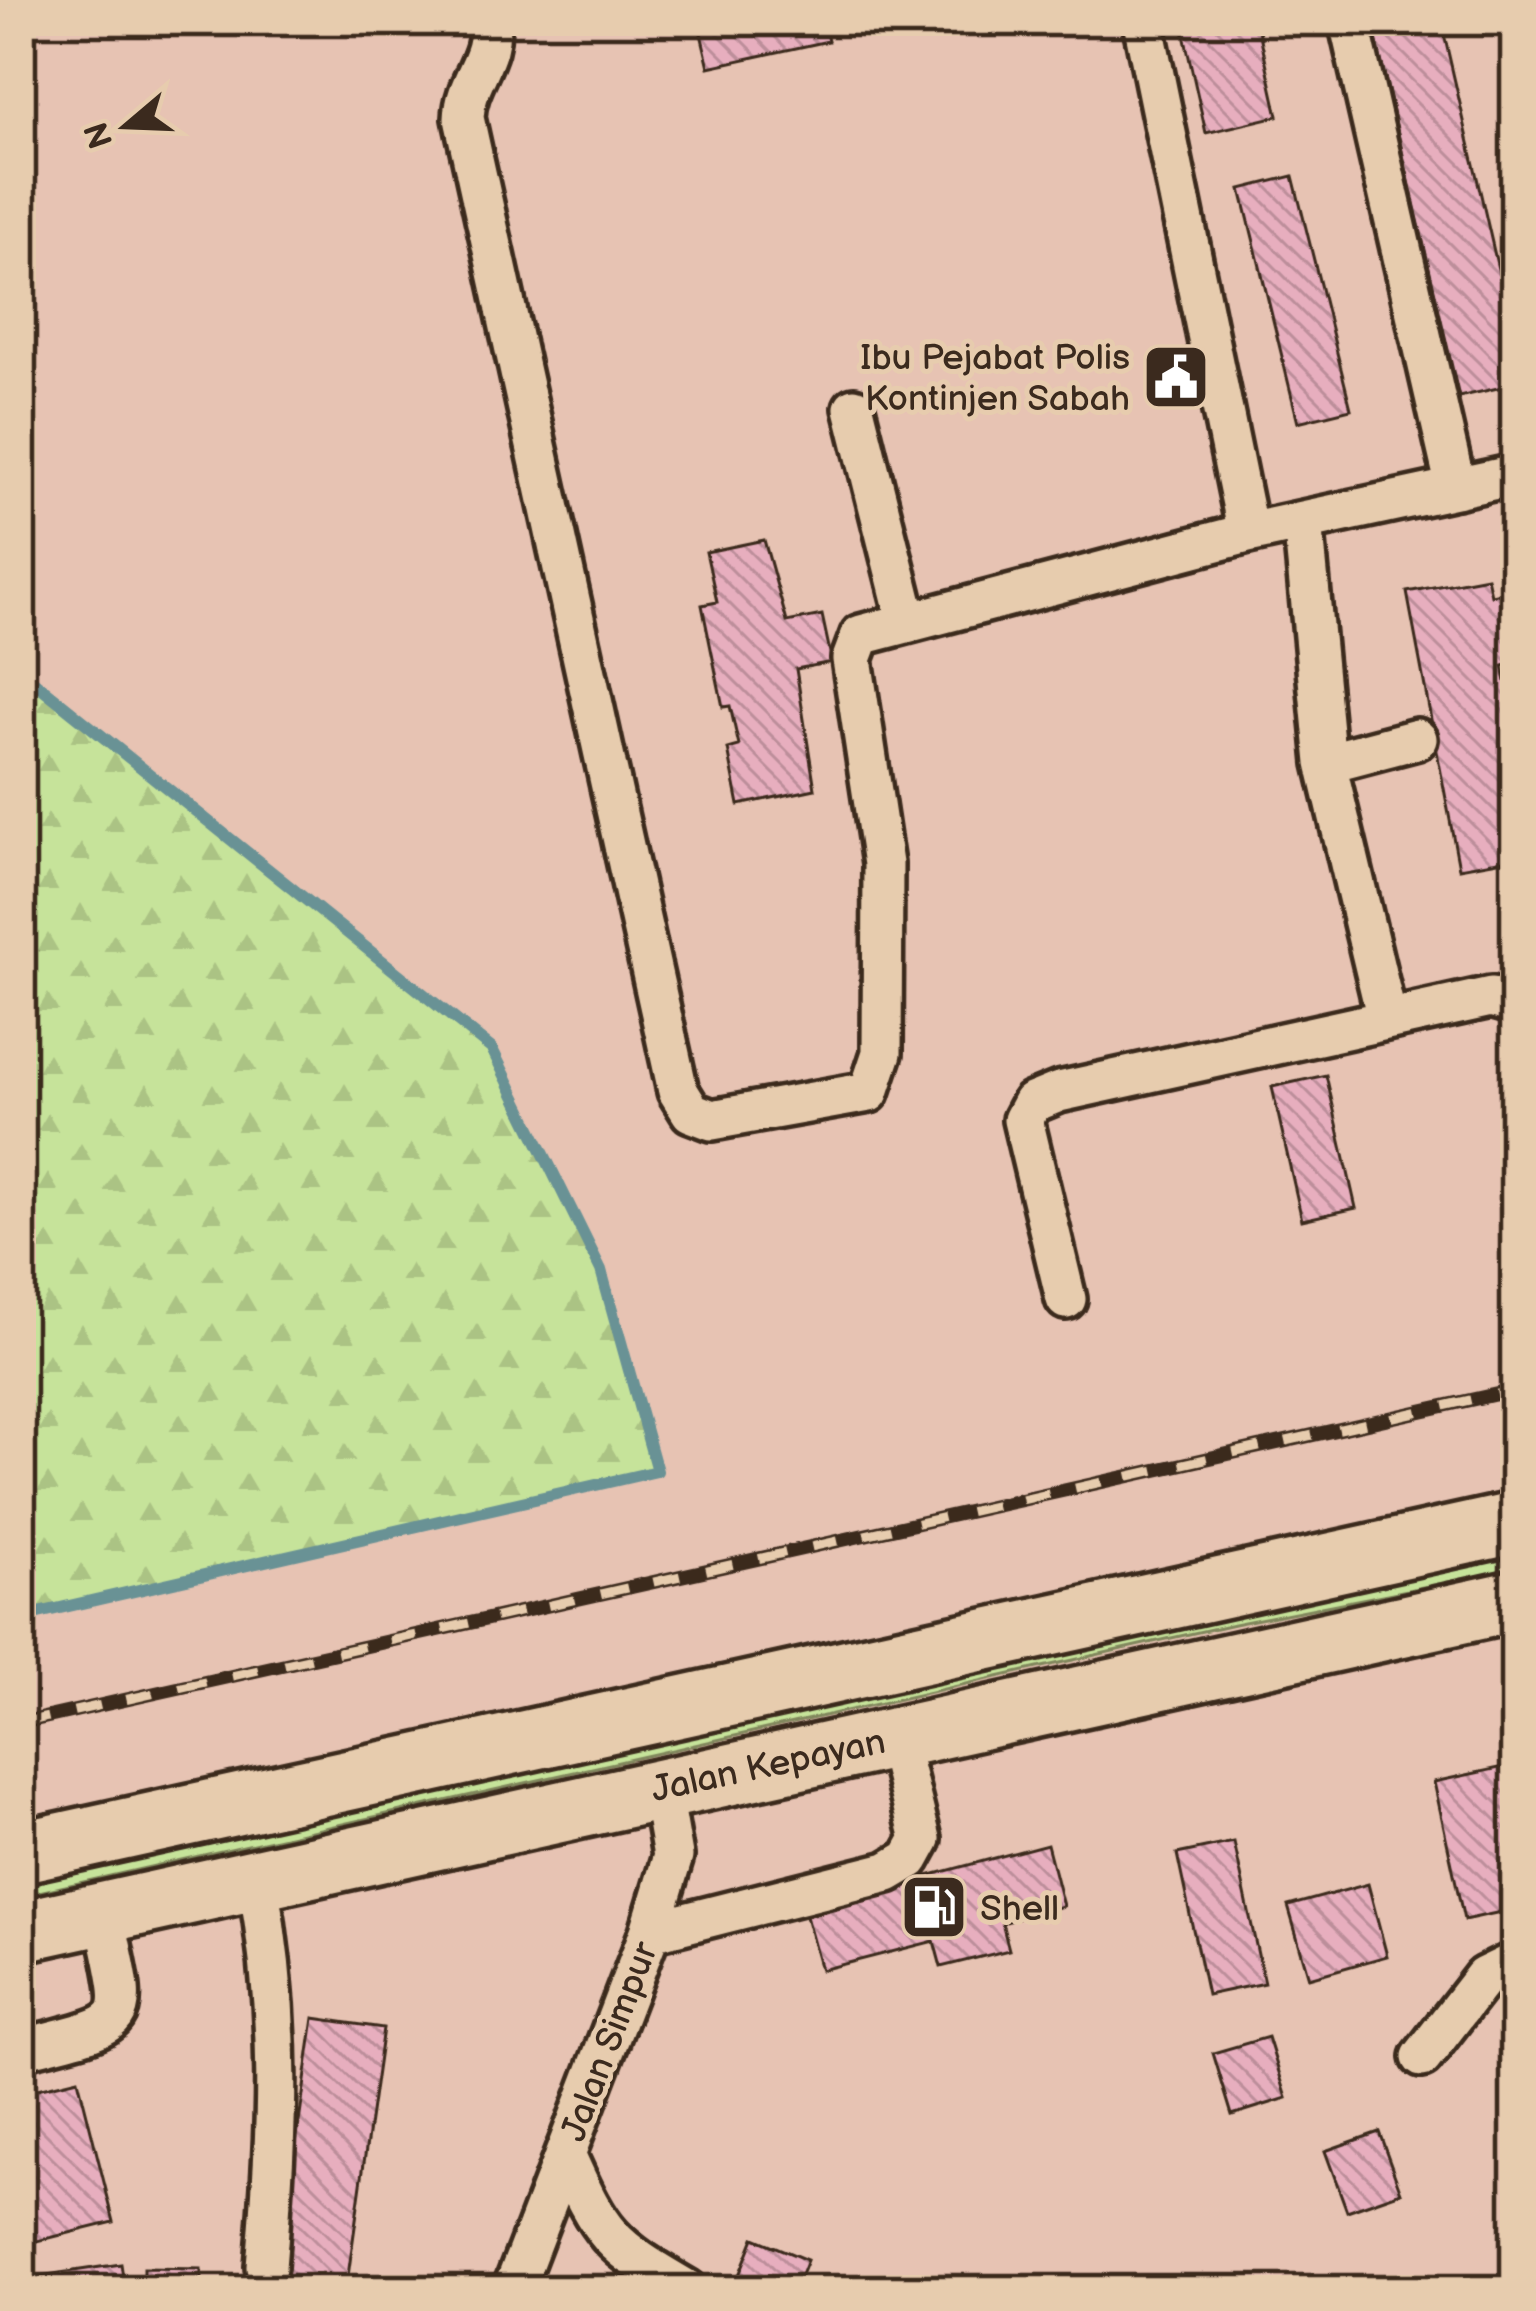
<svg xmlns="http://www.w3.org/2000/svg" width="1536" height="2311" viewBox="0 0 1536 2311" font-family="'Balsamiq Sans',sans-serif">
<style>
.green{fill:#c6e39a;stroke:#80865c;stroke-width:3}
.forest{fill:url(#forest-firs);stroke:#80865c;stroke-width:3}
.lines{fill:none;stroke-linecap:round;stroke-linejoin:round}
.stream{stroke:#699295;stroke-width:12}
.building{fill:url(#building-back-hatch);stroke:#3b2a1e;stroke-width:3}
.minor-casing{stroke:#3b2a1e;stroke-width:48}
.highway-casing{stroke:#3b2a1e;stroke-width:69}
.minor{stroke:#e7ccae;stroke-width:39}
.highway{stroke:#e7ccae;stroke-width:60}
.rail-casing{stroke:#3b2a1e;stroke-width:14}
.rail{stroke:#e7ccae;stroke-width:9;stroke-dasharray:27;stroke-linecap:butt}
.labels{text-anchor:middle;stroke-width:10;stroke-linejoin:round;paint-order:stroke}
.poi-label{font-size:36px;fill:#3b2a1e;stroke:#e7ccae;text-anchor:end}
.street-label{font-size:36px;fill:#3b2a1e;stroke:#e7ccae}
</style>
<defs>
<pattern id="forest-firs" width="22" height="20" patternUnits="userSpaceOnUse" patternTransform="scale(3)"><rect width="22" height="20" fill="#c6e39a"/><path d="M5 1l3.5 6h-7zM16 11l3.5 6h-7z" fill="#abc384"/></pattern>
<pattern id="building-back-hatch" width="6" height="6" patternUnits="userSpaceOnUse" patternTransform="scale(3)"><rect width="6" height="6" fill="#e7aebe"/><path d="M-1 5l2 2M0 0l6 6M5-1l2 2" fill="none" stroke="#bc8e9a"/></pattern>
</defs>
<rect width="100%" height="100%" fill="#e7c3b3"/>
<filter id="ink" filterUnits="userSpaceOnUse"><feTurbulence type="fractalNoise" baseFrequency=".00833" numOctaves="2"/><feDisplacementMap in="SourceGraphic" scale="24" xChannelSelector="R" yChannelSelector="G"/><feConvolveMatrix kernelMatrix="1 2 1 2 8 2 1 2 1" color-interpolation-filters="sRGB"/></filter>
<g filter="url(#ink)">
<path class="green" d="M 1515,1549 L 1515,1569 L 1234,1624 L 21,1896 L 21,1882 Z"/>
<path class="forest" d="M 21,671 L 492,1049 L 601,1270 L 657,1471 L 21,1617 Z"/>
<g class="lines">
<path class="stream" d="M 21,671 L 492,1049 L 601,1270 L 657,1471 L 21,1617"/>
</g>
<path class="building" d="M 698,21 L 823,21 L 828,41 L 709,67 Z
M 1181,21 L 1257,21 L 1278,116 L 1206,133 Z
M 1372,21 L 1441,21 L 1515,343 L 1515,384 L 1459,397 Z
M 1293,176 L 1351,409 L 1298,422 L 1241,189 Z
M 764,540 L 787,622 L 822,615 L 832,662 L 796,669 L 815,789 L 739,805 L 728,749 L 739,746 L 730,706 L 723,707 L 702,605 L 717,602 L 706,552 Z
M 1487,577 L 1491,595 L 1515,590 L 1515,663 L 1503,666 L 1515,730 L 1515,858 L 1459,868 L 1407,592 Z
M 1326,1075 L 1356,1208 L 1302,1220 L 1272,1087 Z
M 1513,1765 L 1515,1909 L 1464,1920 L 1434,1782 Z
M 1234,1842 L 1264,1983 L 1207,1995 L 1177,1854 Z
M 1047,1844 L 1063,1906 L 1002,1923 L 1009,1950 L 941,1967 L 934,1941 L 821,1970 L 804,1909 Z
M 1368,1884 L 1387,1956 L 1309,1978 L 1288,1906 Z
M 314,2018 L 383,2028 L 346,2290 L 275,2290 Z
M 1268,2037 L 1287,2098 L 1232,2115 L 1213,2053 Z
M 78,2079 L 114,2222 L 21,2245 L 21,2093 Z
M 1379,2132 L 1401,2192 L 1347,2211 L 1325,2151 Z
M 754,2238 L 807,2260 L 795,2290 L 733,2290 Z
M 121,2264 L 125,2290 L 28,2290 L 26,2278 Z
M 144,2268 L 201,2269 L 201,2290 L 144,2290 Z"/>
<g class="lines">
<g class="minor-casing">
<path id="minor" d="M 489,21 C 495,58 465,81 464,118 L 678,1091 L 691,1112 L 712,1120 L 869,1092 L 882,1053 L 883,864 L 852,659 L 861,635 L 1248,533 L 1515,475
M 1143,21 L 1248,533
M 1349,21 L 1456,488
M 854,408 L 907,620
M 1303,521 L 1326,763 L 1387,1019
M 1326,763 L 1417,739
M 1066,1299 L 1023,1120 L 1032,1103 L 1059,1092 L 1491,997 L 1515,1004
M 257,1878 C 283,2020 278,2124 266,2267
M 650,1932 L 888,1872 L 910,1859 L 921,1839 L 896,1737
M 21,2049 C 139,2019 128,2030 104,1912
M 1422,2057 L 1484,1977 L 1515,1962
M 565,2154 C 602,2237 608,2244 687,2290
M 513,2290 L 650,1932 L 673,1856 L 661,1787"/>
</g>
<g class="highway-casing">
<path id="highway" d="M 21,1852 L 1515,1523
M 21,1931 L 1515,1601"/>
</g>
<use href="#minor" class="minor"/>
<use href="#highway" class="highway"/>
<g class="rail-casing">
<path id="rail" d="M 21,1723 L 1515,1390"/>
</g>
<use href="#rail" class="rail"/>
</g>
</g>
<defs>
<g id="civic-square" transform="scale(3.45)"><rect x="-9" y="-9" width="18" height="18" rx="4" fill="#3b2a1e" stroke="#e7ccae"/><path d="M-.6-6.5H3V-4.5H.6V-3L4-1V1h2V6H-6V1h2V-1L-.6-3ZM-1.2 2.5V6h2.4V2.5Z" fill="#fff"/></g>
<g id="fuel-square" transform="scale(3.45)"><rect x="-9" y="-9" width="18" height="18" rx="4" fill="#3b2a1e" stroke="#e7ccae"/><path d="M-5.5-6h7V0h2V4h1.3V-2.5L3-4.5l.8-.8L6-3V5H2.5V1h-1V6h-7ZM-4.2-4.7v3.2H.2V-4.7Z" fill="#fff"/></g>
</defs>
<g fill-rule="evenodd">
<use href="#civic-square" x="1176" y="377"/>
<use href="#fuel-square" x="934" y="1907"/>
</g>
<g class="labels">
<g class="poi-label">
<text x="1130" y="369">Ibu Pejabat Polis<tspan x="1130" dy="41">Kontinjen Sabah</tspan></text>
<text x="980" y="1920" text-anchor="start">Shell</text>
</g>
<g class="street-label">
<text transform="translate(768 1764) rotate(-12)" y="13">Jalan Kepayan</text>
<text transform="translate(608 2041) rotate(-69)" y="13">Jalan Simpur</text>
</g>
</g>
<rect width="1536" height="2311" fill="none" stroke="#e7ccae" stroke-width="72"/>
<rect x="36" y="36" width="1464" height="2239" fill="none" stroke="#3b2a1e" stroke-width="4.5" filter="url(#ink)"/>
<g transform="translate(126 126) rotate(251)" stroke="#e7ccae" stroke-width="9" paint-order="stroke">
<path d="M0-9L21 45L0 30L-21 45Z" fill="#3b2a1e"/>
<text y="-18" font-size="33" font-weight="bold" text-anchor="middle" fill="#3b2a1e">N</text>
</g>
</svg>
